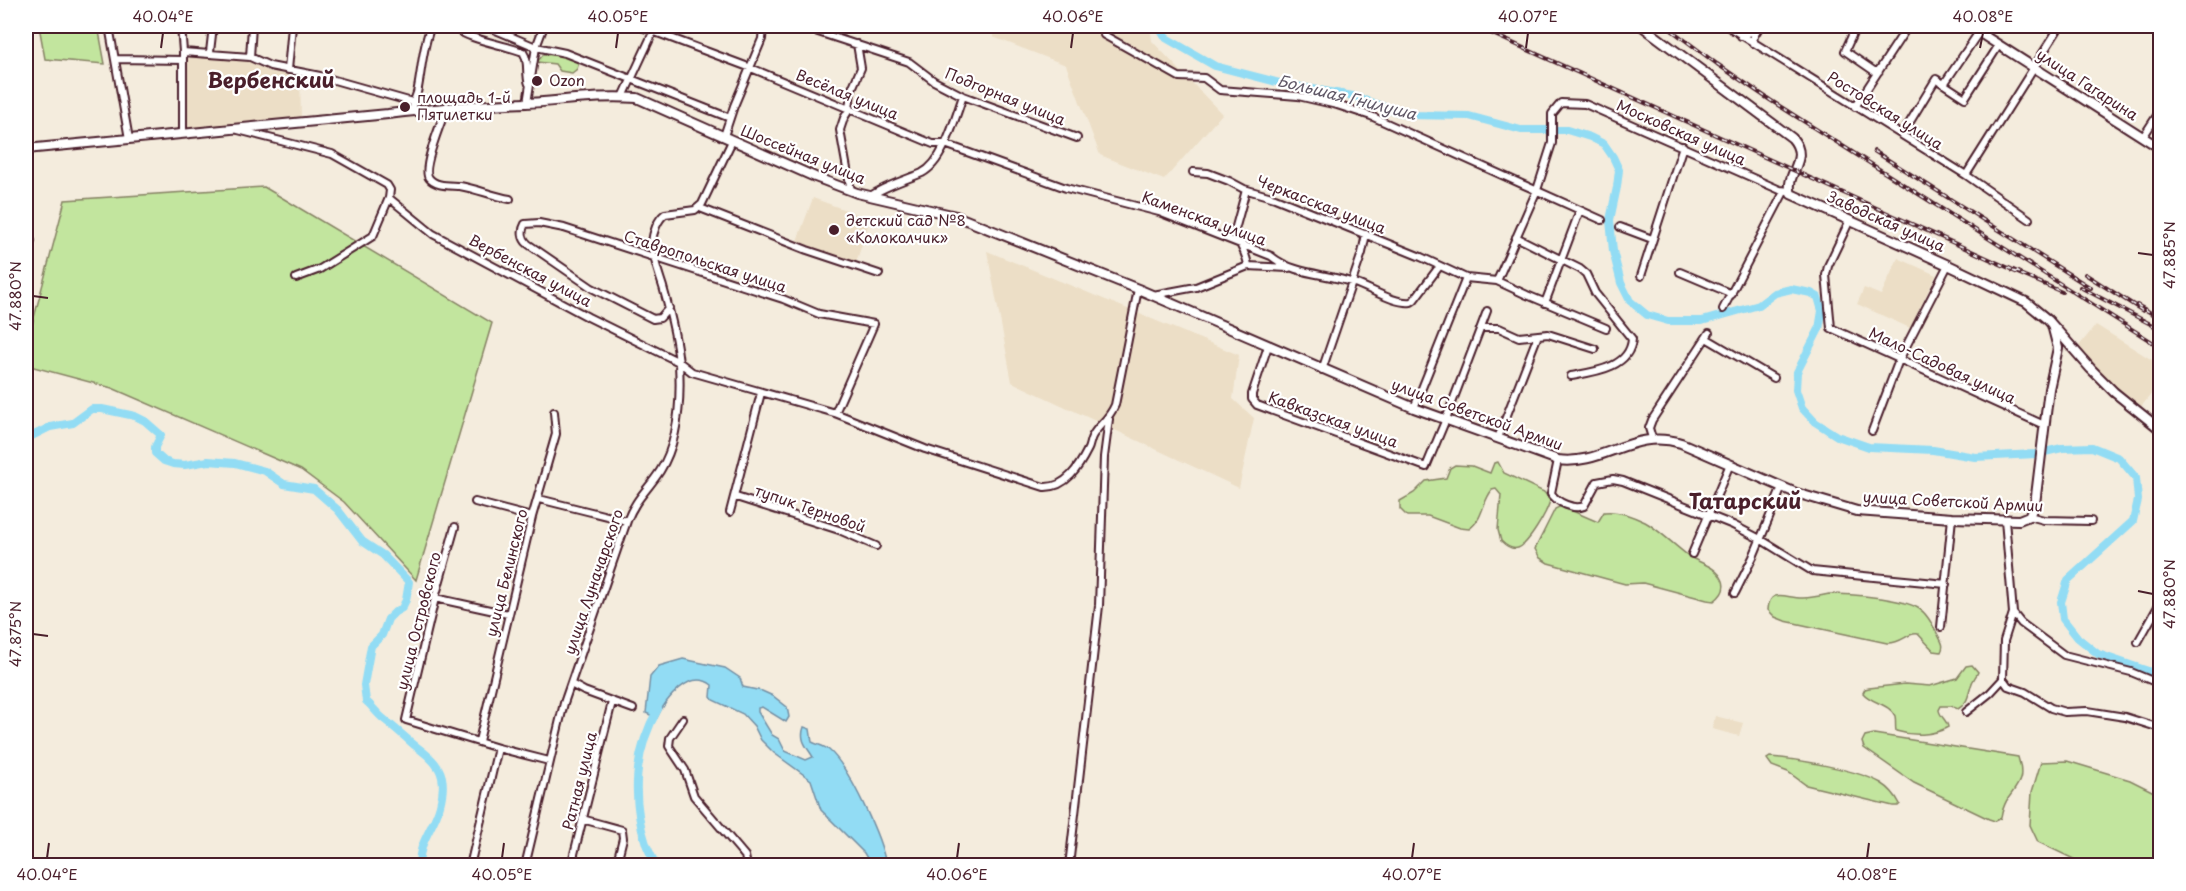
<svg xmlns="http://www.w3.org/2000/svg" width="2186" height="891" viewBox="0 0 2186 891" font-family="'Playpen Sans',sans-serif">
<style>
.built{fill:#ecdec6}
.green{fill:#c2e59e;stroke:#868264;stroke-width:1.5}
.water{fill:#92dcf4;stroke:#7590a4;stroke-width:1.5}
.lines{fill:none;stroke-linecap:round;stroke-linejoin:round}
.river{stroke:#92dcf4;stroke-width:8}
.minor-casing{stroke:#4a1f2b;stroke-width:10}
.major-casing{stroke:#4a1f2b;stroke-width:12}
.minor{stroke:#fff;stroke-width:6}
.major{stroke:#fff;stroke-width:8}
.rail-casing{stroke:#4a1f2b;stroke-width:4}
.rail{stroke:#fff;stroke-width:1.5;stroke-dasharray:4.5;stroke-linecap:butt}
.ticks{fill:none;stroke:#4a1f2b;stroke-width:2}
.poi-dot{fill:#4a1f2b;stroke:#fff;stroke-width:2}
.labels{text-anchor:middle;stroke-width:4.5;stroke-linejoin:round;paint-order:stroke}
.poi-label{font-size:15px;fill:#4a1f2b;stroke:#fff;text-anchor:start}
.street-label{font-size:15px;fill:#4a1f2b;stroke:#fff}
.water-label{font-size:16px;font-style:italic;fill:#605867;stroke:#fff}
.district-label{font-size:21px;font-weight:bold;fill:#4a1f2b;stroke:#fff}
.neatline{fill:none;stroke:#4a1f2b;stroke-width:2}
.ticks-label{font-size:15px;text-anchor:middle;fill:#4a1f2b}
</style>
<rect width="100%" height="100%" fill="#f4ecdd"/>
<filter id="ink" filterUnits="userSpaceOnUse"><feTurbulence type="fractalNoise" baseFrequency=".0167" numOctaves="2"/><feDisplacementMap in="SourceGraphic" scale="12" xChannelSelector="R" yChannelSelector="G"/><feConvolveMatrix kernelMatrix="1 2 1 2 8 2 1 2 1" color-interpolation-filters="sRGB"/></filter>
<g filter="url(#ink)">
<path class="built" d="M 992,26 L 1150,26 L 1152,41 L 1222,114 L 1164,180 L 1100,155 L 1066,65 L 993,37 Z
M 194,55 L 243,59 L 270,72 L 300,74 L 301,119 L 187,129 L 184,62 Z
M 813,198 L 870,219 L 856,263 L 797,241 Z
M 987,251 L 1239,355 L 1233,399 L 1254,418 L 1239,488 L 1012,382 Z
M 1898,258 L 1936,275 L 1910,328 L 1857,304 L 1864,288 L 1881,295 Z
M 2096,325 L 2160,365 L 2160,383 L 2140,408 L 2103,376 L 2078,347 Z
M 1715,716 L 1743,723 L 1739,736 L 1712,729 Z"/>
<path class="green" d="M 39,26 L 98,26 L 105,64 L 45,59 Z
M 559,54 L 579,62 L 577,69 L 572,73 L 560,71 L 555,64 L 537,62 L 543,55 Z
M 264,187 L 492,323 L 416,580 L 344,502 L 301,470 L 112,388 L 26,365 L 26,348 L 65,200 Z
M 1498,462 L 1504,473 L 1544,492 L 1550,500 C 1548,511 1528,545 1518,548 C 1511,550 1505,545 1501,541 L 1498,530 L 1501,495 L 1496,489 L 1492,490 C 1482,502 1483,520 1469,529 L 1460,528 L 1428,516 L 1407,516 L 1400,509 L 1400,501 L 1414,493 L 1426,481 L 1446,478 L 1450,468 L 1455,465 L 1472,466 L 1490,473 L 1494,463 Z
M 1561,506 L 1598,522 L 1604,512 C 1618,510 1633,516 1645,522 C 1658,529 1676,547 1690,557 C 1702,564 1718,567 1723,581 C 1726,590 1721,596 1714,601 L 1707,600 L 1643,583 L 1625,584 L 1548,563 L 1540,558 L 1535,549 L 1555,509 Z
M 1829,594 C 1849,594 1901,598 1918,608 C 1927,613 1933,626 1938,635 C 1941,641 1945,645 1941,652 L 1934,651 L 1918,634 C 1907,632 1902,644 1887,643 L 1785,621 L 1775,617 L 1768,610 C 1769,586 1788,599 1803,598 C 1812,598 1820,596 1829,594 Z
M 1972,665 L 1978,672 C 1976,677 1972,680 1971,686 C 1968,696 1968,703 1958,709 L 1951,706 L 1941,706 L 1939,710 C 1940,717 1947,720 1948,727 C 1933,736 1912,736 1896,731 C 1895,726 1896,720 1895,716 C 1890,704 1871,703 1863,693 L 1865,689 L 1869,688 L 1905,684 L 1930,686 L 1957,678 L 1966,666 Z
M 1874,734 L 2018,757 C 2025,779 2019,783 2007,800 C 2004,805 2002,812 2001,818 L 1995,821 L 1989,819 L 1914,783 L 1864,748 L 1862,742 L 1865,736 Z
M 1770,757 C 1797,759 1858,770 1881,783 C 1889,788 1896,796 1900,804 L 1898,806 L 1893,806 L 1806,785 L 1788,772 L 1772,766 L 1767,759 Z
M 2067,761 L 2130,780 L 2160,795 L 2160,865 L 2086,865 L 2038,842 L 2030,825 L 2032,792 L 2041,762 Z"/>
<path class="water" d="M 683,659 L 725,668 L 740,678 L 743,687 L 762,691 L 773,696 L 787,707 L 789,717 L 786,722 L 762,707 L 758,708 L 758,712 L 772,735 L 779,739 L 785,751 L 806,760 L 813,757 C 807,747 799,740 804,727 L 810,729 L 812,742 C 818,745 824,746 829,750 C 849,767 882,839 886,865 L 871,865 L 864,853 L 821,810 L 811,780 L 774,753 L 761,740 L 754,726 L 743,714 L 713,700 L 711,697 L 712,685 C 690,668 665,700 657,718 L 646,713 L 650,677 L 659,666 Z"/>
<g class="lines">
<path class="river" d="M 1161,26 L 1161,30 L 1166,38 L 1215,66 L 1284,84 L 1353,96 L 1407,115 L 1469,116 L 1521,130 L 1567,130 L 1590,137 L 1604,144 L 1613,157 L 1619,170 L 1617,187 L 1610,220 L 1613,251 L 1621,283 L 1630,301 L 1647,315 L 1668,321 L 1702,321 L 1759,305 L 1775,293 L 1791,289 L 1811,293 L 1818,297 L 1822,311 L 1819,329 L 1797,372 L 1796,390 L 1802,408 L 1815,422 L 1837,436 L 1869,447 L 1933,450 L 1975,457 L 2036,454 L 2062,448 L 2092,447 L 2119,458 L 2136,478 L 2138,500 L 2133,521 L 2068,580 L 2061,602 L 2063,619 L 2078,638 L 2098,654 L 2160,675
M 26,439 L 50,427 L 73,423 L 92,409 L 102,409 L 135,416 L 145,421 L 161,435 L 155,447 L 155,453 L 164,461 L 173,464 L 185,465 L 208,461 L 235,463 L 265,471 L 284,484 L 314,489 L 338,510 L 362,541 L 383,555 L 409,582 L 406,600 L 402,608 L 395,612 L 388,619 L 382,635 L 371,646 L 364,685 L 366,701 C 373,707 378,715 385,720 C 395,728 404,736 413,744 C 437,762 449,772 440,805 C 434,828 419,840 419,866
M 656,866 C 653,858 649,852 646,844 C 631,798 634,751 658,709"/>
<g class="minor-casing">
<path id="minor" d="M 109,26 L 129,139
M 181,26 L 183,52 L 183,134
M 451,26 C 472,41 499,43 523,52 C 530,62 525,74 529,84
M 486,26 L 536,47 L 565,53 L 730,118
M 639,26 L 751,68 L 933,144 L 945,144 L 1066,188 L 1159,212 L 1271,256 C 1294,275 1326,273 1354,283 C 1370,288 1394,304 1411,302 L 1414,300 L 1439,267
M 793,26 L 809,29 L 909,62 L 934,81 L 963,96 L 1077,138
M 1727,26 L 1966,175 L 2029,219
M 1850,26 L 1855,29 L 1845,51 L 1874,71 L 1879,71
M 1104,35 L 1179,77 L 1204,78 L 1220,90 L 1298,96 L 1337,105 L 1371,116 L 1602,220
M 1741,36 L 1751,32 L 1755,26
M 1753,43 L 1754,36 L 1760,26
M 183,52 L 250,57 L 270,66 L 320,76 L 412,102
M 210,52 L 213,26
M 250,57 L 252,26
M 117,59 L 183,60
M 288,70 L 292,26
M 1944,84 L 1979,32
M 623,97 L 656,26
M 527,103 L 536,47 L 544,26
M 447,106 C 443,118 421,169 429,178 C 436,187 450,185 460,186 C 477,189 493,196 510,199
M 1855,107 L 1908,26
M 413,111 C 412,101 417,97 418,88 C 422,67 423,45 431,26
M 238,130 L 332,154 L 387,185 L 390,190 L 389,198 L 433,234 L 588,317 L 679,362 L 692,372 L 835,413 L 925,449 L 1044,487 C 1066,488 1079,467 1088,449 C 1090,445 1090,439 1093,435 C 1100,423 1108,421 1115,405 L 1138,289
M 1902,135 L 1936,79 L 1965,98 L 1999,45
M 724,136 L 734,106 L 762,39 L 763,26
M 2143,137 L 2160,111
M 1193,172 L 1208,173 L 1229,181 L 1244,189 L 1275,198 L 1421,257 L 1466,278 L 1497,281 L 1527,295 L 1606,328
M 1966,175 L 2060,26
M 1246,190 L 1235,230 C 1237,243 1247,252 1248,266
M 851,191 L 840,130 L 844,118 L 849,110 L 851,91 L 861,68 L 857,44
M 871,196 C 882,187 908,179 922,173 C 944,162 955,118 963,96
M 700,208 L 807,250 L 879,274
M 1850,220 L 1828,266 L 1826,275 L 1831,328 L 2044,425
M 1620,227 L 1652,239
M 1516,237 L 1580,269 L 1586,274 L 1595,293 L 1632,339 C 1630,368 1594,372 1571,376
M 26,256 L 31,241
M 1680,272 L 1732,294
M 1641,276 L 1683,146
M 296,278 L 320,269 L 373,236 L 389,198
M 1497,281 L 1537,190 L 1552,143 L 1552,114 L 1561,103 L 1585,104 L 1780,190 L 1790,191
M 1153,295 L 1196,287 L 1248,266 L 1288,268
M 1545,303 L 1580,210
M 669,308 L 660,318 L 653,319 L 592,288 L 528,244 C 522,239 521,231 525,224 L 539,223 L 564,228 L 783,299 L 819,314 L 874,324 L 835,413
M 1723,309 L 1784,192
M 1481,328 L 1499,328 L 1519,337 L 1548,334 L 1595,349
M 1706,338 L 1774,378
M 1268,346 L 1252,394 L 1252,399 L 1257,405 L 1426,467 L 1446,419 L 1487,311
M 1322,370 L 1362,253 L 1366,234
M 1414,408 L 1466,278
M 1872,431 L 1899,360 L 1948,265
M 1498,438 L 1538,335
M 1652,438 L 1649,428 L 1652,420 L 1709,333
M 1558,460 L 1551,493 C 1557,503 1574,510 1584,506 L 1597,482 L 1613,479 L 1623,481 L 1733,525 L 1760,539 L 1812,571 L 1946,584
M 736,497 L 839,530 L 876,546
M 539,499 L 627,521
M 475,502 L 532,517
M 730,512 L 761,393
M 2029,516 L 2044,520 L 2091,521
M 455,527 L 435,598 L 406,720 L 498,748 L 549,761
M 1692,554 L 1730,464
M 1735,593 L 1753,557 L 1782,487
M 435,598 L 508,614
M 2013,613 L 2021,623 L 2064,655 L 2131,672 L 2160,684
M 1941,627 L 1952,518
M 2138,642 L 2160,603
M 2003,679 L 2004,641 L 2013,613 L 2005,520
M 571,684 L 584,691 L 633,709
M 1966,712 L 1990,693 L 2003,679 L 2008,686 L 2025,692 L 2051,708 L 2065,712 L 2087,711 L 2125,717 L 2160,728
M 683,719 L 670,738 L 669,746 L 685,770 L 694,796 L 745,856 L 747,866
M 479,741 L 532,517 L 556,434 L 554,412
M 582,819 L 622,830 L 623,838 L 616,866
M 470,866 L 498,748
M 525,866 L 564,703 L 627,521 C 636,498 647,491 660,471 C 679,441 681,399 679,364 C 677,338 670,312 663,287 C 659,274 652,256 652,242 C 653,233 657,220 665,214 L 695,210 L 702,204 L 732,141
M 571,866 L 612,702
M 1069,866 L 1099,606 L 1104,457 L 1109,419"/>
</g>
<g class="major-casing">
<path id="major" d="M 1642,26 L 1792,138 C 1811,160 1784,173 1791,194 L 1948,265 L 2026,302 L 2048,320 L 2091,369 L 2114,392 L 2160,429
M 1969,26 L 2160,148
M 26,149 L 388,114 C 434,108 479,105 526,103 C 563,101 599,95 637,98 L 815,177 L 857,193 L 956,216 L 1138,289 L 1414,408 L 1558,460 C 1604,466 1632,428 1681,443 L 1796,493 L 1857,511 L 1952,518 L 2019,520 L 2029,516 L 2035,504 L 2049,389 L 2058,348 L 2052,325"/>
</g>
<use href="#minor" class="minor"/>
<use href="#major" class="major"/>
<g class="rail-casing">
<path id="rail" d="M 1475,26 L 2020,273
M 1666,26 L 1717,64 L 1770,100 L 2160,347
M 1874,151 L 2091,288
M 2013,271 L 2062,292
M 2085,274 L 2143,311
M 2080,287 L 2160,329
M 2137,305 L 2160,318"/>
</g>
<use href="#rail" class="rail"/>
</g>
</g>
<path class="ticks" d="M 161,48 L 163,33M 616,48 L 618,33M 1071,48 L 1073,33M 1526,48 L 1528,33M 1980,48 L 1983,33M 2138,253 L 2153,255M 33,296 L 48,298M 2138,591 L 2153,594M 33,634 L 48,636M 47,858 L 49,843M 502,858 L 504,843M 957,858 L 959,843M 1412,858 L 1414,843M 1867,858 L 1869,843"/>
<g class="poi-dot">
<circle cx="537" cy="81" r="6"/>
<circle cx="405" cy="107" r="6"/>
<circle cx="834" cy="230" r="6"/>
</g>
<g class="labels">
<g class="poi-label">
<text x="549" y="86">Ozon</text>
<text x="417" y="103">площадь 1-й<tspan x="417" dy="17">Пятилетки</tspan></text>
<text x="846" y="226">детский сад №8<tspan x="846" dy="17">«Колоколчик»</tspan></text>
</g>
<g class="street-label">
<text transform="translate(2087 85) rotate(33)" y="5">улица Гагарина</text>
<text transform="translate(847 95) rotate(22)" y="5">Весёлая улица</text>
<text transform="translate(1005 97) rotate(22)" y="5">Подгорная улица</text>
<text transform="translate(1885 111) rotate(32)" y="5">Ростовская улица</text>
<text transform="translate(1681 133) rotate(24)" y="5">Московская улица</text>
<text transform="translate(803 155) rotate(22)" y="5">Шоссейная улица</text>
<text transform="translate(1321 205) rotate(21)" y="5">Черкасская улица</text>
<text transform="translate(1204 219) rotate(20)" y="5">Каменская улица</text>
<text transform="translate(1886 222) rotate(24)" y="5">Заводская улица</text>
<text transform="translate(705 262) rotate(18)" y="5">Ставропольская улица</text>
<text transform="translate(530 271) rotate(28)" y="5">Вербенская улица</text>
<text transform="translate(1942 366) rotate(25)" y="5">Мало-Садовая улица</text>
<text transform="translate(1477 415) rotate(20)" y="5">улица Советской Армии</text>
<text transform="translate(1333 420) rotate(20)" y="5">Кавказская улица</text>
<text transform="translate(1953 502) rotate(3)" y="5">улица Советской Армии</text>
<text transform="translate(810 509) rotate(19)" y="5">тупик Терновой</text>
<text transform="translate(507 573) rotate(-76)" y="5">улица Белинского</text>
<text transform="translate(594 582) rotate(-71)" y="5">улица Луначарского</text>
<text transform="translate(419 621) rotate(-76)" y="5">улица Островского</text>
<text transform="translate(580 781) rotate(-76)" y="5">Ратная улица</text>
</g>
<g class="water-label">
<text transform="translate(1347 97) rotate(14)" y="6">Большая Гнилуша</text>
</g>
<g class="district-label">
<text x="271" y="88">Вербенский</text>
<text x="1745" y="509">Татарский</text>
</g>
</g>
<rect width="2186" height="891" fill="none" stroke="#fff" stroke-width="66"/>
<rect x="33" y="33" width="2120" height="825" class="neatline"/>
<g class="ticks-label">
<text x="163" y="22">40.04°E</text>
<text x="618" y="22">40.05°E</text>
<text x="1073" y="22">40.06°E</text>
<text x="1528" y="22">40.07°E</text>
<text x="1983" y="22">40.08°E</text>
<text transform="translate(2170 255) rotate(-90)" y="5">47.885°N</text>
<text transform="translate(16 296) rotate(-90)" y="5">47.880°N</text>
<text transform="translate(2170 594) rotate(-90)" y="5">47.880°N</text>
<text transform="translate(16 634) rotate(-90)" y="5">47.875°N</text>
<text x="47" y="880">40.04°E</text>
<text x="502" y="880">40.05°E</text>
<text x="957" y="880">40.06°E</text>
<text x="1412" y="880">40.07°E</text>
<text x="1867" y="880">40.08°E</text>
</g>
</svg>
